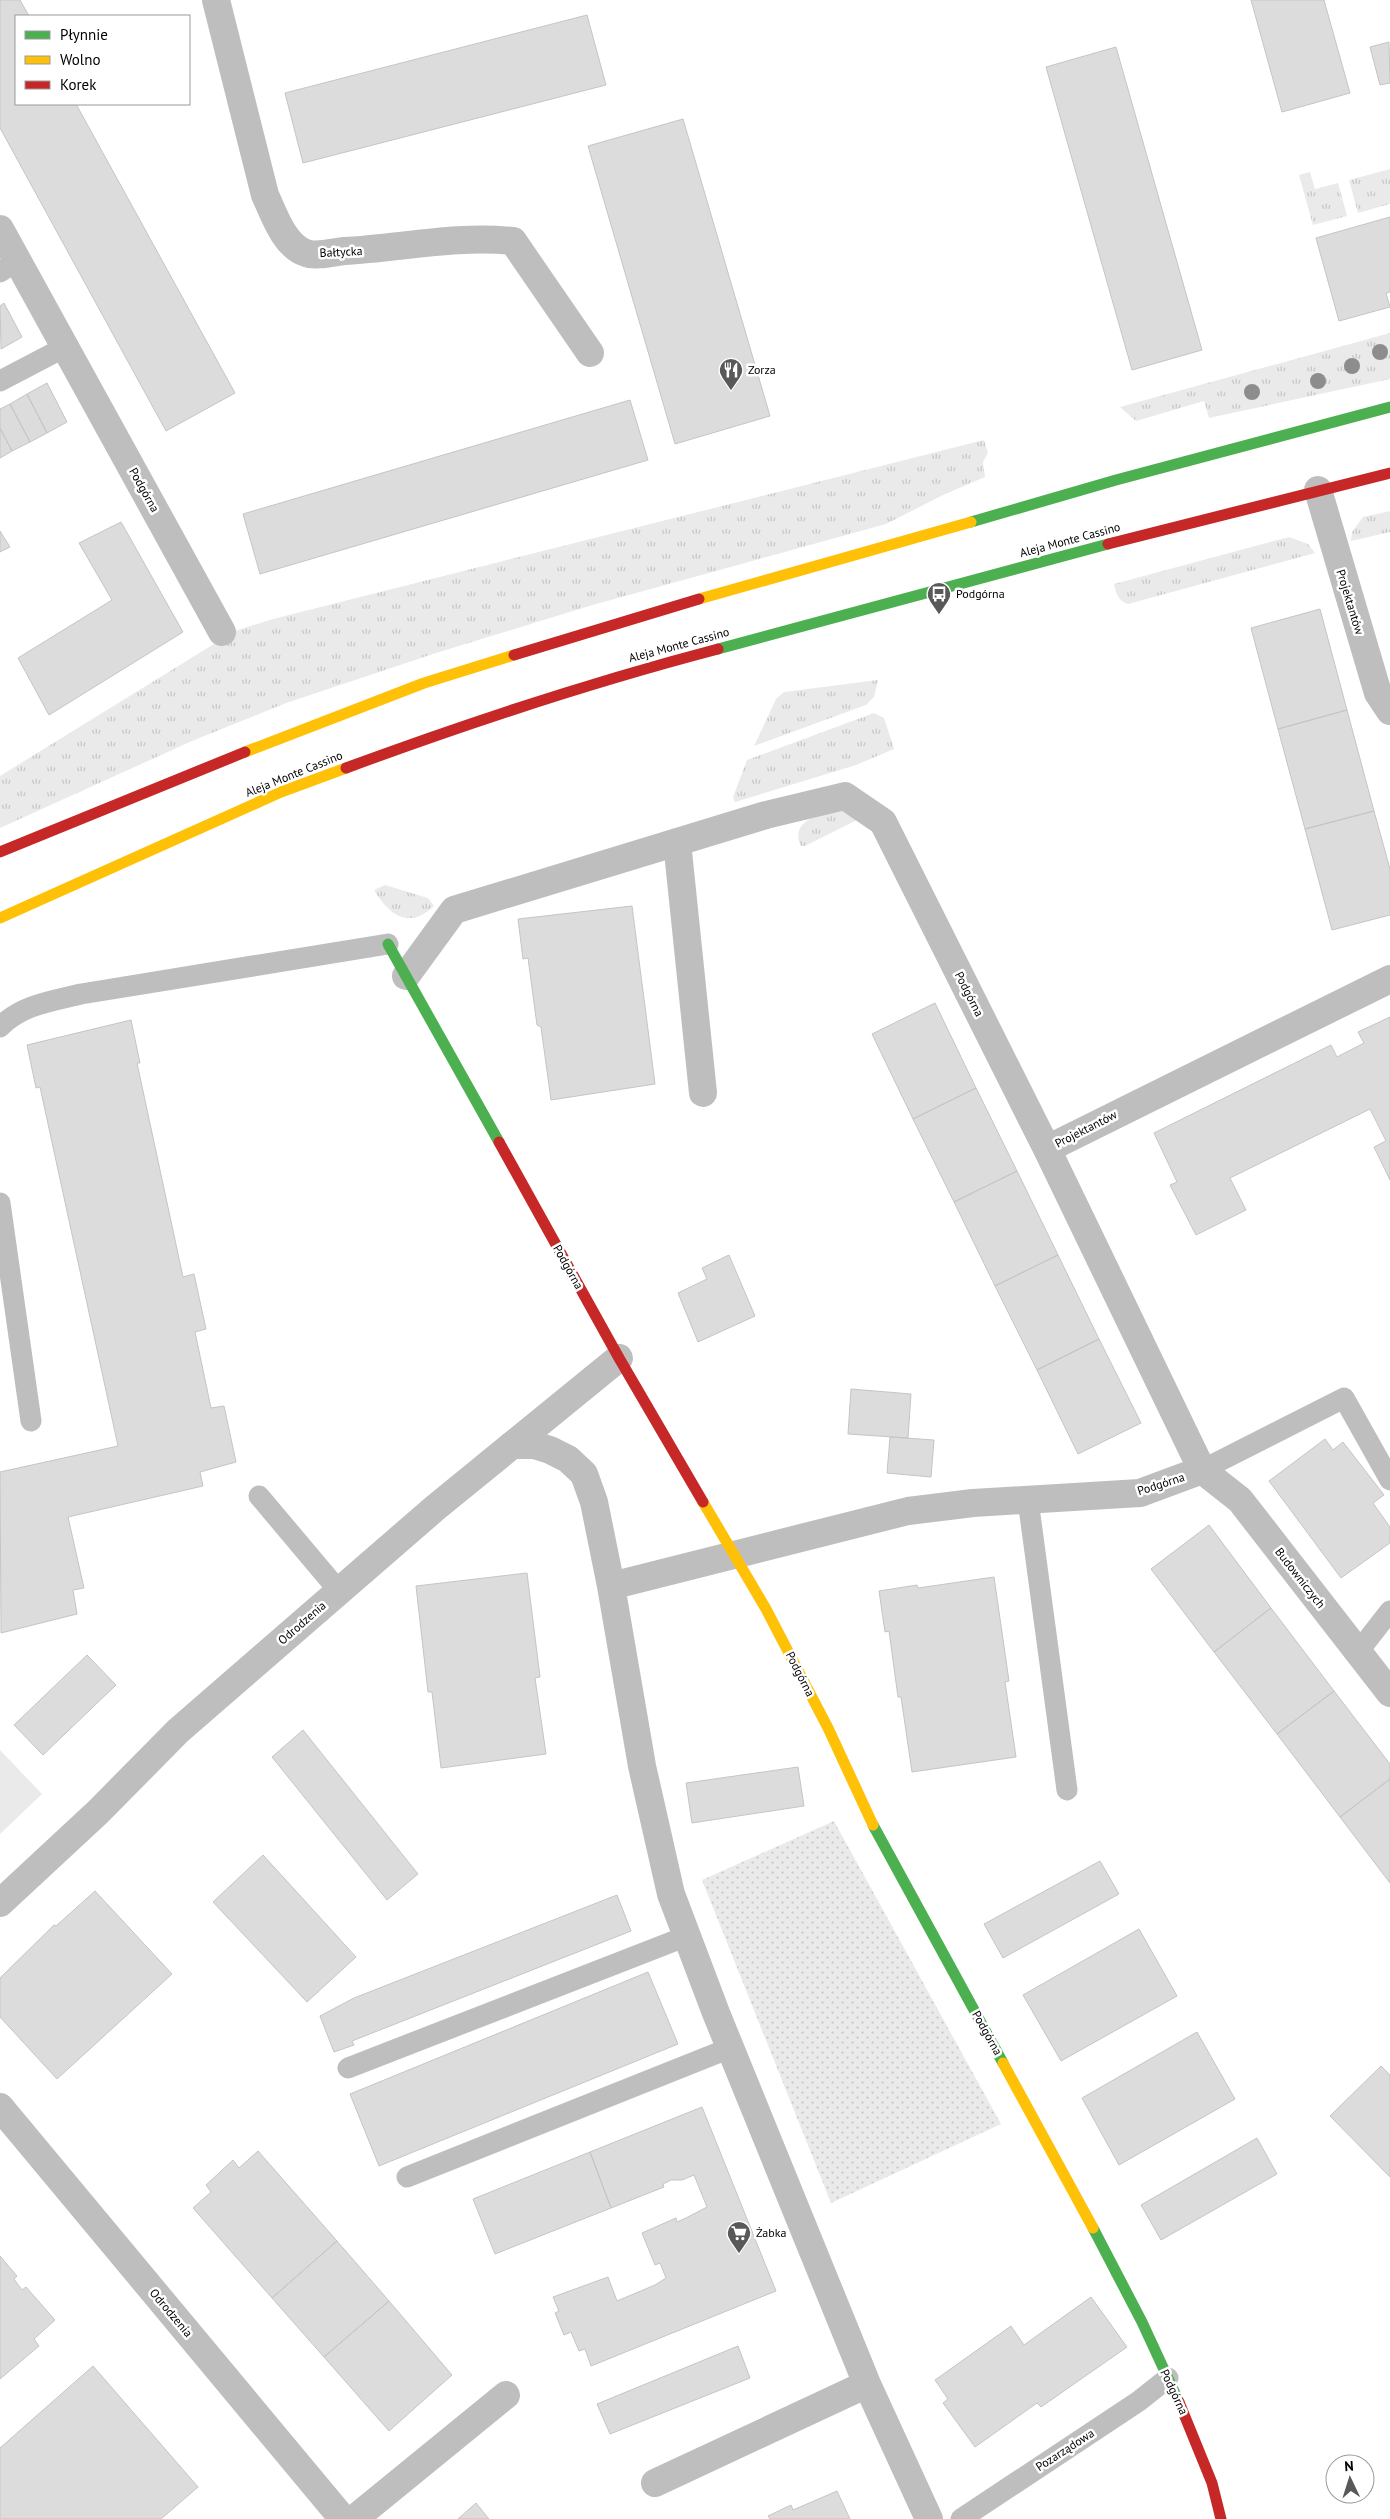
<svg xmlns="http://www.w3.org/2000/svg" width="1390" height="2519" viewBox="0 0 1390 2519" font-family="'PT Sans',sans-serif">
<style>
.grass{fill:url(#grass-tufts)}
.park{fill:url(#park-dots)}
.pitch{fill:#eaeaea}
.building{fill:#dcdcdc;stroke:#c5c5c5}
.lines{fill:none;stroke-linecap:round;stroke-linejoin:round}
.lane{stroke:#bebebe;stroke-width:21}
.street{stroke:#bebebe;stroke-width:28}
.fast{stroke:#4caf50;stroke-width:11}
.slow{stroke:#ffc107;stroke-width:11}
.jam{stroke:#c62828;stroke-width:11}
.tree{fill:#8d8d8d}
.labels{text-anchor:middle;stroke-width:5;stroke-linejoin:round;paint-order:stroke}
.street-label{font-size:12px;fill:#000;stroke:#fff}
.poi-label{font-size:12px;fill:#000;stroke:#fff;text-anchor:start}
</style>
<defs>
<pattern id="grass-tufts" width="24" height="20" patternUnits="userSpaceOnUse" patternTransform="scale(1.25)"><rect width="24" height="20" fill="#eaeaea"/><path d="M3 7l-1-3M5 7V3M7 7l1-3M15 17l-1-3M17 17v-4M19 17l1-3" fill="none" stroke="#c7c7c7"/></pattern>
<pattern id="park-dots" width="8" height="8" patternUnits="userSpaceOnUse" patternTransform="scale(1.25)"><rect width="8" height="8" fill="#eaeaea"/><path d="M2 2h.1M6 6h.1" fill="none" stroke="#c7c7c7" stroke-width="1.8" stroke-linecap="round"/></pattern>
</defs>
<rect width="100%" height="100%" fill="#fff"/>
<path class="grass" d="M 1390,169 L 1390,204 L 1358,213 L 1349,180 Z
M 1310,172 L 1315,189 L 1338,183 L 1347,216 L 1313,225 L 1299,175 Z
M 1390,333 L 1390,379 L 1209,418 L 1204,401 L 1136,421 L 1120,407 Z
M 984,440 L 988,453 L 983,462 L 985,477 L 945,494 L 886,524 L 589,606 L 436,653 L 286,703 L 192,741 L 0,828 L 0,776 L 235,631 L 273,619 Z
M 1390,511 L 1390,532 L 1351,541 L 1352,532 L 1363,517 Z
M 1289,537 L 1308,544 L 1315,553 L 1128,604 C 1118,601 1116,593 1114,584 Z
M 878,680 L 874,697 L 866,705 L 754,746 L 776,699 L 784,692 Z
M 874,713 L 884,718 L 894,749 L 856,765 L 735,802 L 733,797 L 747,760 Z
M 841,807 L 857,820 L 805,846 L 801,846 C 788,820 824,813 841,807 Z
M 385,885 L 428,898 L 434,906 C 409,930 389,915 374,890 Z"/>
<path class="park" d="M 834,1821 L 1001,2124 L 831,2203 L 702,1880 Z"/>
<path class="pitch" d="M 0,1750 L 42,1794 L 0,1834 Z"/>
<path class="building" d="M 0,0 L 20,0 L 29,16 L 16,16 L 16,104 L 76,104 L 235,393 L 166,431 L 0,128 Z
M 1251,0 L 1324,0 L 1350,93 L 1282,112 Z
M 587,15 L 606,85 L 303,163 L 285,93 Z
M 1389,42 L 1390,83 L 1380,85 L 1370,47 Z
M 1116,47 L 1202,350 L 1132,370 L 1046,67 Z
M 683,119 L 770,416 L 675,444 L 588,146 Z
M 1390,217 L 1390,292 L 1386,293 L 1390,307 L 1339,321 L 1316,238 Z
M 4,303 L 22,337 L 1,349 L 0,306 Z
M 47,383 L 67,422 L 47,433 L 27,394 Z
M 27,394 L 47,433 L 30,442 L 10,404 Z
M 630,400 L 648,460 L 260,574 L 243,514 Z
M 10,404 L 30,442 L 12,451 L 0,428 L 0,409 Z
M 0,428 L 12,451 L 0,458 Z
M 121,522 L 183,632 L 49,715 L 18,658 L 112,600 L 79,543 Z
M 0,531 L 10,547 L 0,552 Z
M 1320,609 L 1347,710 L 1278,729 L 1251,628 Z
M 1347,710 L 1374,811 L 1305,829 L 1278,729 Z
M 1374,811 L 1390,869 L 1390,915 L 1332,930 L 1305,829 Z
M 632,906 L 655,1084 L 551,1100 L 541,1027 L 537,1025 L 528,958 L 523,959 L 518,919 Z
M 935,1003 L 976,1088 L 913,1119 L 872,1034 Z
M 1390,1017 L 1390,1180 L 1374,1147 L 1386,1141 L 1370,1109 L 1230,1178 L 1246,1210 L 1196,1235 L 1170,1185 L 1177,1182 L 1154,1133 L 1331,1045 L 1337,1057 L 1364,1043 L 1358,1032 Z
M 131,1020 L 140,1063 L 137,1063 L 183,1277 L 194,1274 L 206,1329 L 195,1332 L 211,1408 L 224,1406 L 236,1462 L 200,1472 L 203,1486 L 68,1517 L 84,1588 L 73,1590 L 77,1614 L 1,1633 L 0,1472 L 118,1446 L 40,1087 L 36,1088 L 27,1045 Z
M 976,1088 L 1017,1171 L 954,1202 L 913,1119 Z
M 1017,1171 L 1058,1255 L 995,1286 L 954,1202 Z
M 729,1255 L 755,1316 L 698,1342 L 678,1293 L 707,1279 L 702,1268 Z
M 1058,1255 L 1099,1339 L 1037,1370 L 995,1286 Z
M 1099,1339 L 1141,1423 L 1078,1454 L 1037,1370 Z
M 851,1389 L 911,1394 L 908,1438 L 848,1434 Z
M 890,1437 L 934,1440 L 931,1477 L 887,1473 Z
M 1325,1439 L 1333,1450 L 1343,1442 L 1384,1495 L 1373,1503 L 1390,1527 L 1390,1543 L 1341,1578 L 1269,1481 Z
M 1209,1525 L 1271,1608 L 1214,1652 L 1151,1569 Z
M 527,1573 L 540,1677 L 535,1678 L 546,1754 L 441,1768 L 432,1692 L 428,1692 L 416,1586 Z
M 994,1577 L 1009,1681 L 1005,1682 L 1016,1757 L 912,1772 L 901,1697 L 898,1697 L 889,1631 L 885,1632 L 879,1591 L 917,1585 L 918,1588 Z
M 1271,1608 L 1334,1691 L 1277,1734 L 1214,1652 Z
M 87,1655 L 116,1685 L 43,1755 L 14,1725 Z
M 1334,1691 L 1390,1764 L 1390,1779 L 1340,1817 L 1277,1734 Z
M 303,1730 L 418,1874 L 387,1900 L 272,1757 Z
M 798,1767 L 804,1806 L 692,1823 L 686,1783 Z
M 1390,1779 L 1390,1883 L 1340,1817 Z
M 263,1855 L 356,1957 L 307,2002 L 213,1902 Z
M 1100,1861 L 1119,1894 L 1003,1958 L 984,1924 Z
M 95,1891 L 172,1974 L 57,2079 L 0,2017 L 0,1978 L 54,1925 L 56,1926 Z
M 617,1895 L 631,1931 L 352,2041 L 354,2045 L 334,2052 L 320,2016 L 354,1998 Z
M 1139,1929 L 1177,1996 L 1061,2061 L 1023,1995 Z
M 648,1972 L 678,2044 L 379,2166 L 350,2094 Z
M 1197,2032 L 1235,2099 L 1119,2165 L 1082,2098 Z
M 1381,2066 L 1390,2075 L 1390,2177 L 1330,2116 Z
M 702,2107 L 776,2291 L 591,2366 L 585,2349 L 579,2351 L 571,2332 L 564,2335 L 555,2313 L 559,2311 L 553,2297 L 608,2277 L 617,2301 L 655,2285 L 666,2278 L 660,2263 L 655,2265 L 642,2233 L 676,2218 L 677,2222 L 686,2218 L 707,2207 L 694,2175 L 682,2180 L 671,2180 L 663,2184 L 664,2187 L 611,2208 L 590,2152 Z
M 1257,2138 L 1277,2174 L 1161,2240 L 1141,2205 Z
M 258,2151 L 337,2241 L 272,2298 L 193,2208 L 211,2192 L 206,2185 L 233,2160 L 239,2168 Z
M 590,2152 L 611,2208 L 495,2254 L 473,2199 Z
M 337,2241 L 389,2301 L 324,2357 L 272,2298 Z
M 0,2256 L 17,2276 L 14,2279 L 22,2290 L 26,2287 L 55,2320 L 34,2339 L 39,2346 L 0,2379 Z
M 1091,2297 L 1127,2347 L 1041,2407 L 1037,2403 L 975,2447 L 943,2403 L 948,2399 L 935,2380 L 1011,2326 L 1024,2345 Z
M 389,2301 L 452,2375 L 389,2431 L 324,2357 Z
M 738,2346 L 750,2378 L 610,2434 L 597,2404 Z
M 93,2366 L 198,2487 L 161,2519 L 0,2519 L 0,2448 Z
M 837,2491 L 850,2519 L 770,2519 L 768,2516 L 791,2505 L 793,2510 Z
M 476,2503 L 489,2519 L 458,2519 Z"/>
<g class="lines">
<path class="lane" d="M 0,272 L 17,261
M 0,381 L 65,347
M 0,1027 C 21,1005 52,1001 81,994 L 388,944
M 0,1203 L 31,1421
M 1202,1470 L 1344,1398 L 1390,1480
M 259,1496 L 339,1591
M 1028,1500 L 1067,1790
M 1358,1652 L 1390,1611
M 348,2068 L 687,1936
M 407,2177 L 730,2048
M 961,2519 L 1139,2401 L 1168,2378"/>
<path class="street" d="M 216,0 L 265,195 C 274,214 284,246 306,253 C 316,257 334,252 344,251 C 400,248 457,235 513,241 L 590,353
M 0,229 L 222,632
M 1318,490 L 1378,693 L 1390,711
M 677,842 L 703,1093
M 406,976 L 454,910 L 766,815 L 845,796 L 883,822 L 1047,1149
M 1390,979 L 1047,1149 L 1202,1470 L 1240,1500 L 1390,1693
M 512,1445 L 534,1445 L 550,1450 L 568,1459 L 584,1474 L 594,1502 L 611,1586 L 642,1766 L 671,1894 L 716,2013 L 867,2384 L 929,2519
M 611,1586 L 908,1511 L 973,1503 L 1140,1493 L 1202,1470
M 0,1903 L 98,1812 L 178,1731 L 435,1508 L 619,1358
M 0,2107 L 343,2519
M 655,2483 L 867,2384
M 354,2519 L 506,2395"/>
<path class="fast" d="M 971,522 L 1116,480 L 1390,407
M 718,649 L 1108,544
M 388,944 L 499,1142
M 873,1825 L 1003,2063
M 1093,2228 L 1142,2322 L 1179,2402"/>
<path class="slow" d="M 699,599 L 971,522
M 245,752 L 424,683 L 514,655
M 0,918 L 281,792 L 346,768
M 703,1502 L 766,1609 L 828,1728 L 873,1825
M 1003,2063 L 1093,2228"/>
<path class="jam" d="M 1108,544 L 1390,473
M 514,655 L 699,599
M 346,768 C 468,723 592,682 718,649
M 0,852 L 245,752
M 499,1142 L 619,1358 L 703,1502
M 1179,2402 L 1212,2483 L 1221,2519"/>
</g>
<g class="tree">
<circle cx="1380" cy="352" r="8"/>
<circle cx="1352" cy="366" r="8"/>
<circle cx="1318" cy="381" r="8"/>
<circle cx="1252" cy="392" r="8"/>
</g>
<defs>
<g id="restaurant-pin" transform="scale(1.25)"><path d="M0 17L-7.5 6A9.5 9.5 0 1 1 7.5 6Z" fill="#595959" stroke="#fff"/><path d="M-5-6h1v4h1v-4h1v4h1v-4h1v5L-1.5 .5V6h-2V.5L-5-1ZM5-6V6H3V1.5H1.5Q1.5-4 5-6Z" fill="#fff"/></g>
<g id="bus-pin" transform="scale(1.25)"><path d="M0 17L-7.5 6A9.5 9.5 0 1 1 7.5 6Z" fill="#595959" stroke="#fff"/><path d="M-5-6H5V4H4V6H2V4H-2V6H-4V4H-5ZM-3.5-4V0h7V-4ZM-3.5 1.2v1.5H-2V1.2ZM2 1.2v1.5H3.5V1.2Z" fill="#fff"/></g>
<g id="supermarket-pin" transform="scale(1.25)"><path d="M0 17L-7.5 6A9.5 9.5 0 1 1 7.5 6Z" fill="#595959" stroke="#fff"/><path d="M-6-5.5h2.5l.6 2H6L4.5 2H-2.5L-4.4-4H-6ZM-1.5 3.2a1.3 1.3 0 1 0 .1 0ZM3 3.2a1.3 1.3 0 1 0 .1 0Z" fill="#fff"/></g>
</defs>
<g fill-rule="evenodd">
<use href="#restaurant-pin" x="731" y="370"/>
<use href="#bus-pin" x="939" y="594"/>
<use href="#supermarket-pin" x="739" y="2233"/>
</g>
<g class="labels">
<g class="street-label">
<text transform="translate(341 252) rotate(-3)" y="4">Bałtycka</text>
<text transform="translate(144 490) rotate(61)" y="4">Podgórna</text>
<text transform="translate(1070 540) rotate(-15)" y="4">Aleja Monte Cassino</text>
<text transform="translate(1350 602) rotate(73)" y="4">Projektantów</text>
<text transform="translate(679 645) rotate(-15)" y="4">Aleja Monte Cassino</text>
<text transform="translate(294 774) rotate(-22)" y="4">Aleja Monte Cassino</text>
<text transform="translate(969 994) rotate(63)" y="4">Podgórna</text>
<text transform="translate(1086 1129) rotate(-27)" y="4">Projektantów</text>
<text transform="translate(568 1267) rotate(61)" y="4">Podgórna</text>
<text transform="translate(1161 1484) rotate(-18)" y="4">Podgórna</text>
<text transform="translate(1300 1578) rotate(52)" y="4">Budowniczych</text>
<text transform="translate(302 1623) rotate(-41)" y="4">Odrodzenia</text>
<text transform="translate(800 1674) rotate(63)" y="4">Podgórna</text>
<text transform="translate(987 2033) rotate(61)" y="4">Podgórna</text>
<text transform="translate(171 2313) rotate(50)" y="4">Odrodzenia</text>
<text transform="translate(1174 2392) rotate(65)" y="4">Podgórna</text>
<text transform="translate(1065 2450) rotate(-33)" y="4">Pozarządowa</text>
</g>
<g class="poi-label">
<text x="748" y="374">Zorza</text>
<text x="956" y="598">Podgórna</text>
<text x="756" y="2237">Żabka</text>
</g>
</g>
<rect x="15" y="15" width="175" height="90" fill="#ffffff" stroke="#999999"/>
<rect x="25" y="31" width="25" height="8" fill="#4caf50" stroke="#999999"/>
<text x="60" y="40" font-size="15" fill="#000000">Płynnie</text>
<rect x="25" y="56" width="25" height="8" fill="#ffc107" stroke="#999999"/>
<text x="60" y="65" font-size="15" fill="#000000">Wolno</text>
<rect x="25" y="81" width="25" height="8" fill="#c62828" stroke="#999999"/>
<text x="60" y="90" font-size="15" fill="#000000">Korek</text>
<g transform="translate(1350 2479) rotate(356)"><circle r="24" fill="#ffffff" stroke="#999999"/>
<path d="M0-4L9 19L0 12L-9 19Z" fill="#595959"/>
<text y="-8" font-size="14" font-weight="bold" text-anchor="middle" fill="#000000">N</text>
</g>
</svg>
